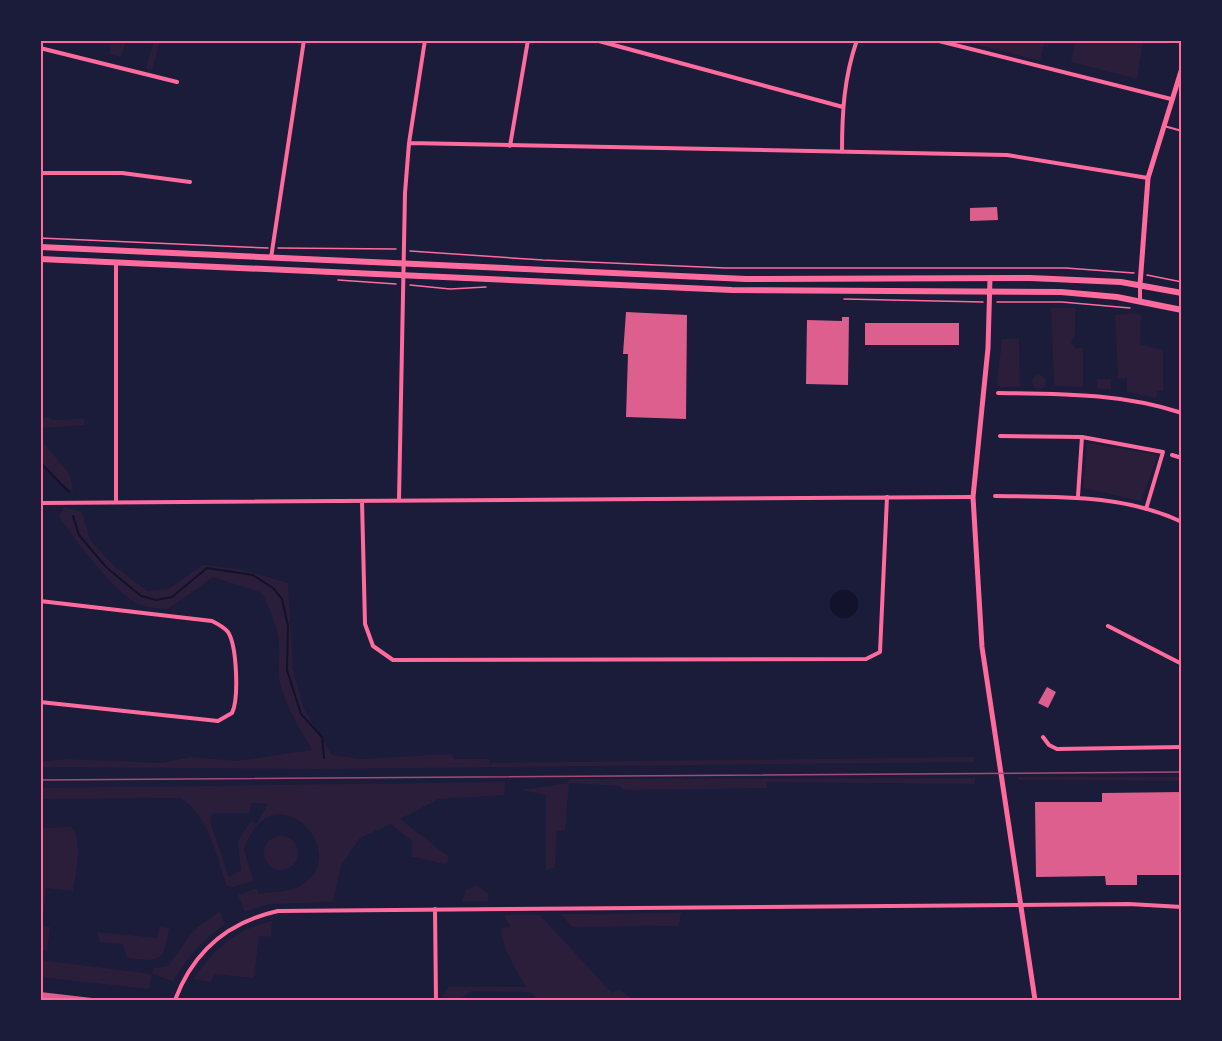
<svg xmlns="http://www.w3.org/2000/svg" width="1222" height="1041" viewBox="0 0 1222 1041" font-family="Karla,sans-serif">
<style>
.green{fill:#2a1e3b;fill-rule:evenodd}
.water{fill:#12122b}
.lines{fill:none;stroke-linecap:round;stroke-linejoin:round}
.stream{stroke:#12122b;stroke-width:2}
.building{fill:#dd5f8e}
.path{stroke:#ff6b9d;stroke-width:1.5}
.service{stroke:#ff6b9d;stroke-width:2}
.minor{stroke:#ff6b9d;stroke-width:4}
.tertiary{stroke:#ff6b9d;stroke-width:5}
.secondary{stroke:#ff6b9d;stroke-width:6}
.tram{stroke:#a44b75;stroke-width:1.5}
.neatline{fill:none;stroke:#ff6b9d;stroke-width:2}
</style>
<rect width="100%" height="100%" fill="#1b1b3a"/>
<path class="green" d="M 113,40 L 126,41 L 121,57 L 109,54 Z
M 971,40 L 1045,40 L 1045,41 L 1040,61 L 970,43 Z
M 154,41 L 160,41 L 152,70 L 146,68 Z
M 1076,41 L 1143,41 L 1137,79 L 1071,62 Z
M 1051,308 L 1075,308 L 1075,334 L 1071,342 L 1076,349 L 1083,347 L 1083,387 L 1054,386 Z
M 1131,313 L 1141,315 L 1140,344 L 1163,350 L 1163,391 L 1158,391 L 1156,398 L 1127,392 L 1127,378 L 1118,379 L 1115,315 Z
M 1002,339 L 1019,339 L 1020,387 L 1000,387 L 997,383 Z
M1032 382a7 7 0 1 1 14 0a7 7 0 1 1-14 0Z
M 1097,379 L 1111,379 L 1111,390 L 1097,388 Z
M 48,417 L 53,420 L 84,419 L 84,425 L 41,428 L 41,419 Z
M 40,439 L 69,473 L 73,491 L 57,481 L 41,463 Z
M 1087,443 L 1158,455 L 1141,501 L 1083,488 Z
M 64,507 L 82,512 L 90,540 L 113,565 L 147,591 L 168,589 L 203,565 L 240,569 L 288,583 L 293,671 L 304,709 L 332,755 L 361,759 L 451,754 L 455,759 L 489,759 L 490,766 L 492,763 L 974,757 L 974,762 L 317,769 L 41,767 L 41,762 L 67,759 L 163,763 L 190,757 L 237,761 L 312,750 C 300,729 286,707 280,683 C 277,667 280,661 279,646 C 279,629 269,608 262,593 L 213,577 L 168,609 C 160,608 149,608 141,605 C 118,598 74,538 59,517 Z
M 1018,777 L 1181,777 L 1182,781 L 1018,780 Z
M 975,778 L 975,784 L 767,782 L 767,788 L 623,790 L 619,786 L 569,783 L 565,830 L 557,831 L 555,867 L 546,871 L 546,795 L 521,790 L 568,783 L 569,779 Z
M 505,782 L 504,795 L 439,799 L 400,819 L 449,857 L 447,864 C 434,863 425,858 412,857 L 412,841 L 391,824 L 360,838 L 341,865 L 333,902 L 269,904 L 245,912 L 238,895 L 256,888 L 259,894 C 270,892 285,892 296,888 C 361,859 272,763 244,850 L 254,881 L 233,887 L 227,886 C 216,856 209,816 181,798 L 40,799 L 41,788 ZM 252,803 L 268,804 L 257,823 L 250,822 L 238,841 L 241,870 L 229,877 L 210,822 L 212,813 L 249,813 Z
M 71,827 C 84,840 75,874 73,891 L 46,888 L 42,926 L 50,927 L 47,951 L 41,950 L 41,828 Z
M264 853a17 17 0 1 1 34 0a17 17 0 1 1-34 0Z
M 477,885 L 488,894 L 488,901 L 462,901 L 466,890 Z
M 220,911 L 225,925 C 201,940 188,957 173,981 L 152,974 L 149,989 L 41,977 L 41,960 L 152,974 L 154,968 L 168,966 L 194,930 Z
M 681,913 L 679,926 L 572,927 L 561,914 Z
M 504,915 L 540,915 L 612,993 L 619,989 L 632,999 L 655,998 L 657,1000 L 538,1000 L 531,992 L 471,991 L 459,1000 L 442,996 L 449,987 L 526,987 C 515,967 503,951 501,928 L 510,927 Z
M 272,921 L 271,937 L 259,936 L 254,978 L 214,974 L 211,982 L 194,979 C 213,949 236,929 272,921 Z
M 159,927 L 169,928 C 164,962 161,962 128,958 L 122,944 L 100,942 L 97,932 L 157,938 Z"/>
<path class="water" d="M830 604a14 14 0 1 1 28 0a14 14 0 1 1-28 0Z"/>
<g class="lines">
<path class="stream" d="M 40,462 L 69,492
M 73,516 L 79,535 L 106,567 L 141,596 L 156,600 L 172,597 L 207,568 L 253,575 L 273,588 L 282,599 L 288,626 L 287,670 L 301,714 L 322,737 L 324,758"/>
</g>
<path class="building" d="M 997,207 L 998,220 L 970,221 L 970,208 Z
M 626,312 L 687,315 L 686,419 L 626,417 L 628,354 L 623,354 Z
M 842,317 L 849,317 L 848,385 L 806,384 L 807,320 L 842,321 Z
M 865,323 L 959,323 L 959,345 L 865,345 Z
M 1047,687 L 1056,692 L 1048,708 L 1038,703 Z
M 1182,792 L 1181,875 L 1137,875 L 1137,885 L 1106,885 L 1105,876 L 1036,877 L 1035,802 L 1102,802 L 1102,793 Z
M 40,992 L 101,999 L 101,1000 L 40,1000 Z"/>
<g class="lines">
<path class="path" d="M 40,238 L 268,248
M 278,248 L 396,249
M 410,251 L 543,260 L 725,268 L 1066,268 L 1134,273
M 1147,275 L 1182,282
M 338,280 L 396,284
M 410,285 L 450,289 L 486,287
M 844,299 L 983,302
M 997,302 L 1062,302 L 1130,308"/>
<path class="service" d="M 1164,126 L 1182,131"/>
<path class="minor" d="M 595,40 L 843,107
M 935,40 L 1171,99
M 40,48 L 177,82
M 409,143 L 1007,155 L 1148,178
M 510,146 L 528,40
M 842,152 C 842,113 844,77 857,40
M 40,158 L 41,173
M 40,173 L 122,173 L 190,182
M 271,258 L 304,40
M 116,263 L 116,502
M 1140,301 L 1140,285
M 998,393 C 1061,394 1121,393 1182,413
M 1000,436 L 1082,437 L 1163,452 L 1146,509
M 1172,455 L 1182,458
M 995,496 C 1058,497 1123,494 1182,522
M 1078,496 L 1082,437
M 399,500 L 405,193 L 409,143 L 425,40
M 362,501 L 365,624 L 373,646 L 393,660 L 866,659 L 880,652 L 887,497
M 40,503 L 973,497
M 40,601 L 212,621 C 218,624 224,627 228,632 C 237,646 239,699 232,713 L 218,721 L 40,702
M 1108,626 L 1182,664
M 1043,737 L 1049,745 L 1057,749 L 1182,747
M 435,909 L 436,1000
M 175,1000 C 193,952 228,922 278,911 L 1129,904 L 1182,907"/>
<path class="tertiary" d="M 990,278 L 988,348 L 973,497 L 982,647 L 1035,1000
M 1140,285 L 1148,178 L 1182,68"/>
<path class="secondary" d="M 40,247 L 746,279 L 1030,278 L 1121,282 L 1182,293
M 40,259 L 732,290 L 1061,292 L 1117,297 L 1182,310"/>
<path class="tram" d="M 40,780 L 1182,772"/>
</g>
<rect width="1222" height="1041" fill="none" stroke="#1b1b3a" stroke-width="84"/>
<rect x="42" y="42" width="1138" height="957" class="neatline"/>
</svg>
